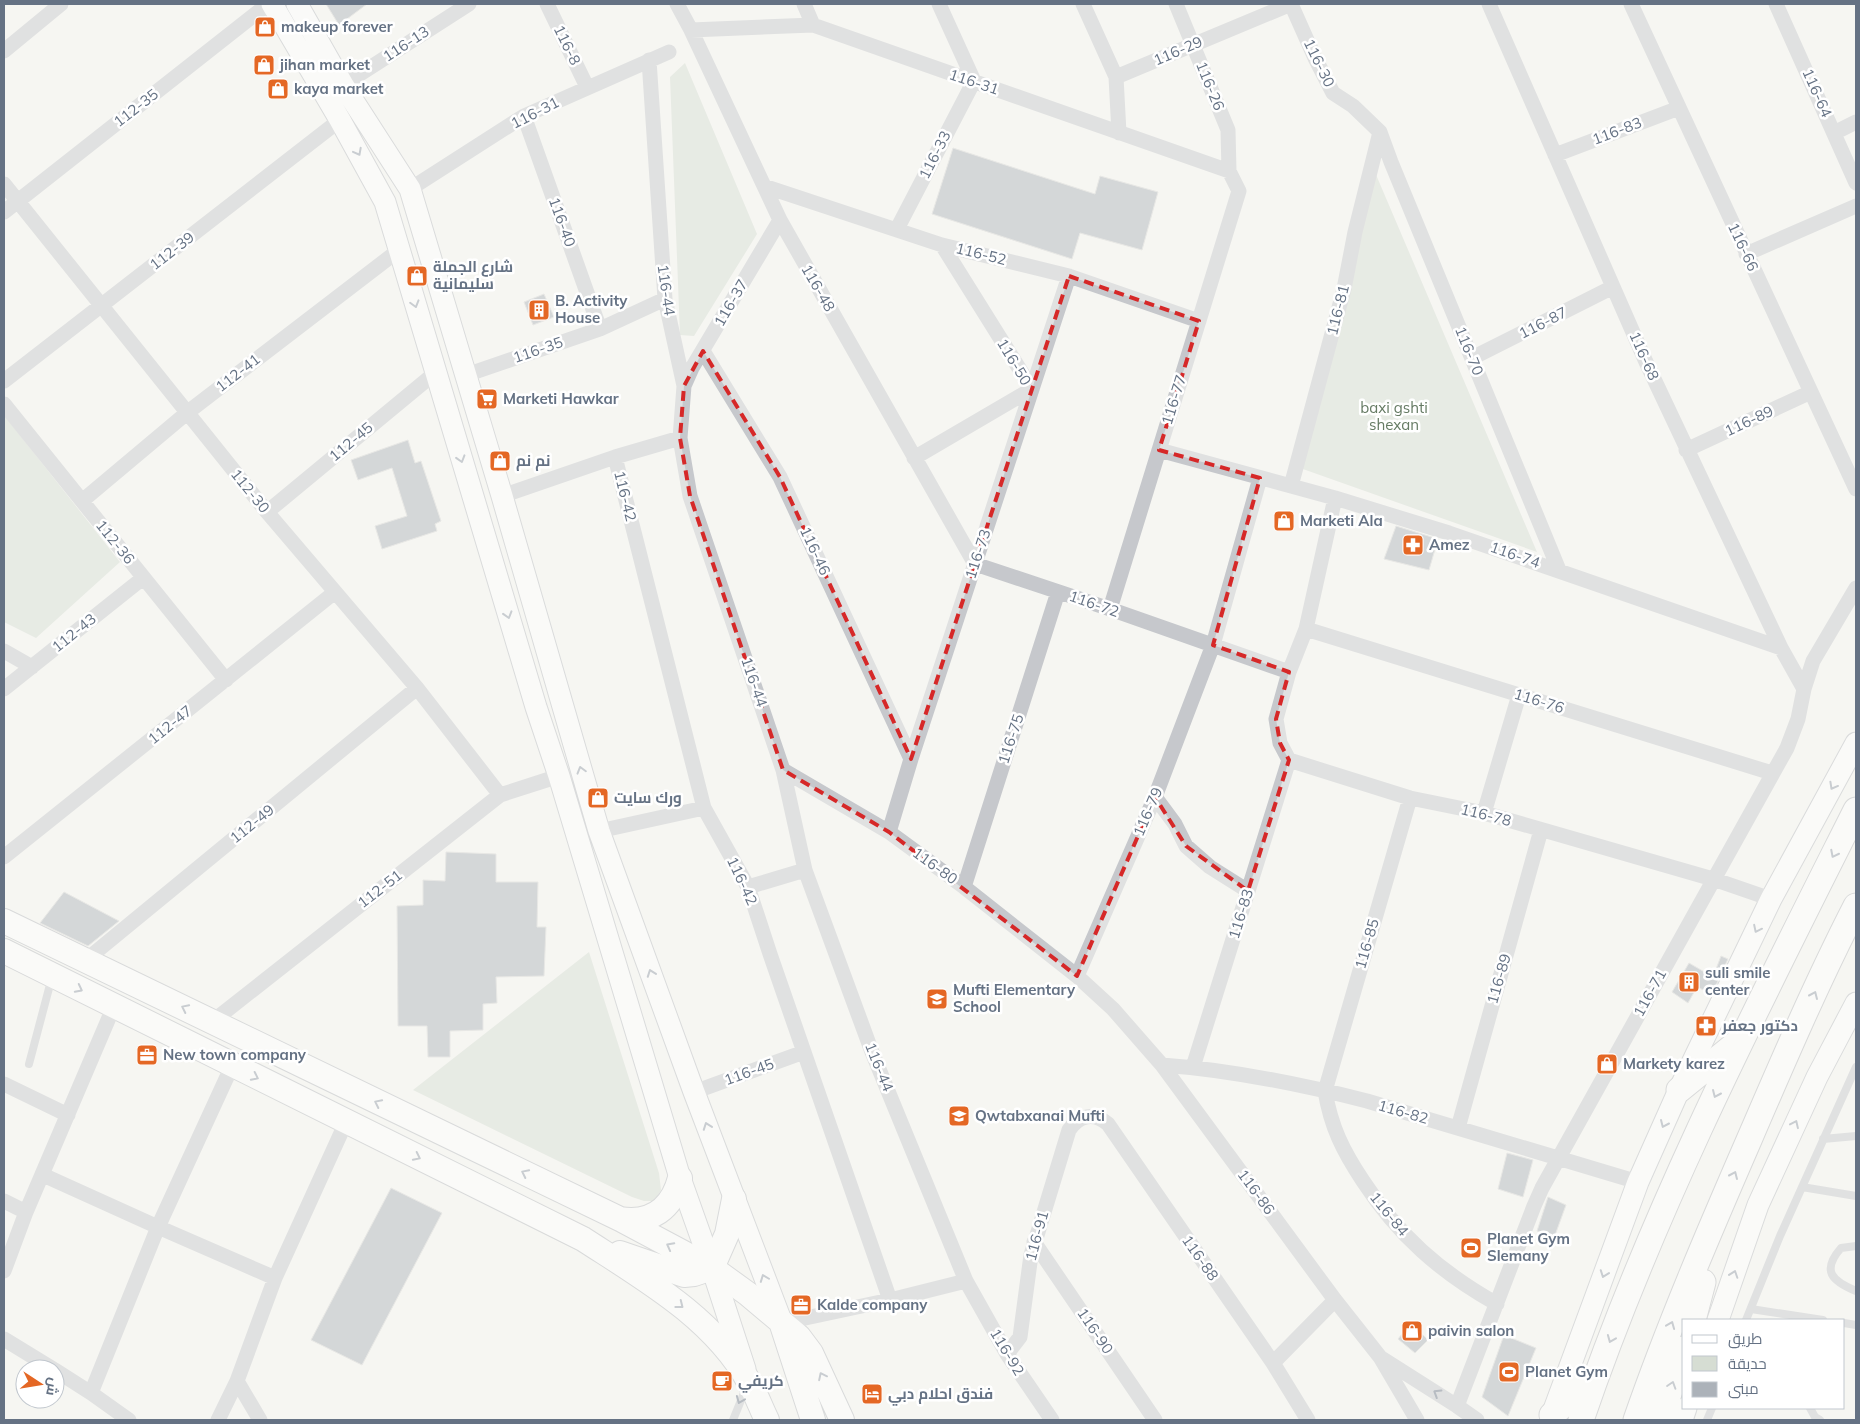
<svg xmlns="http://www.w3.org/2000/svg" width="1860" height="1424" viewBox="0 0 1860 1424" font-family="Mulish,Cairo,sans-serif">
<style>
.green{fill:#d6ddd3}
.building{fill:#acb2b9;stroke:#d7d7d5}
.lines{fill:none;stroke-linecap:round;stroke-linejoin:round}
.secondary-casing{stroke:#b8bbc0;stroke-width:23}
.primary-casing{stroke:#b6b9be;stroke-width:26}
.trunk-casing{stroke:#b6b8bc;stroke-width:27}
.service{stroke:#c6c8cc;stroke-width:8}
.minor{stroke:#c6c8cc;stroke-width:15}
.secondary{stroke:#fff;stroke-width:21}
.primary{stroke:#fff;stroke-width:24}
.trunk{stroke:#fff;stroke-width:25}
.oneway{stroke:#939ca9}
.oneway2{stroke:#6a7688}
.marked{fill:none;stroke:#d62828;stroke-width:4;stroke-dasharray:10 6;stroke-linejoin:round}
.labels{text-anchor:middle;stroke-width:5;stroke-linejoin:round;paint-order:stroke}
.poi-label{font-size:15px;font-weight:bold;fill:#657284;stroke:#fff;text-anchor:start}
.street-label{font-size:15px;fill:#657284;stroke:#fff}
.park-label{font-size:15px;fill:#667b64;stroke:#fff}
</style>
<rect width="100%" height="100%" fill="#f6f6f2"/>
<path class="green" d="M 685,63 L 757,234 L 694,336 L 680,335 L 670,77 Z
M 1374,170 L 1537,552 L 1300,468 Z
M 4,415 L 120,562 L 36,638 L 4,622 Z
M 589,952 L 659,1173 L 661,1190 L 655,1201 L 644,1201 L 632,1197 L 413,1090 Z"/>
<path class="building" d="M 326,4 L 367,4 L 339,25 Z
M 953,148 L 1095,194 L 1100,176 L 1158,192 L 1142,250 L 1080,233 L 1072,259 L 932,214 Z
M 544,294 L 554,317 L 533,325 L 524,302 Z
M 408,440 L 415,463 L 421,461 L 441,521 L 435,524 L 437,531 L 382,549 L 375,526 L 407,516 L 392,468 L 358,480 L 351,460 Z
M 1396,526 L 1438,539 L 1429,570 L 1384,559 Z
M 446,852 L 496,854 L 496,882 L 538,882 L 537,927 L 546,927 L 544,976 L 496,977 L 497,1003 L 483,1004 L 483,1030 L 450,1031 L 450,1057 L 428,1057 L 427,1026 L 398,1026 L 397,906 L 423,905 L 423,880 L 445,881 Z
M 64,892 L 119,921 L 88,946 L 40,923 Z
M 1721,956 L 1728,959 L 1712,994 L 1697,987 L 1688,1003 L 1672,992 L 1689,963 L 1713,977 Z
M 1507,1153 L 1533,1160 L 1523,1197 L 1498,1189 Z
M 391,1188 L 442,1213 L 362,1365 L 311,1340 Z
M 1548,1197 L 1566,1205 L 1554,1238 L 1537,1231 Z
M 1411,1323 L 1428,1340 L 1415,1353 L 1398,1339 Z
M 1504,1335 L 1536,1348 L 1508,1416 L 1482,1397 Z"/>
<g class="lines">
<g class="secondary-casing">
<path id="secondary" d="M 272,4 L 340,120 L 385,202 L 536,707 L 559,776 L 680,1178 L 712,1268 L 745,1369
M 297,4 L 343,85 L 410,189 L 502,496 L 599,831 L 694,1092 L 782,1323
M 1718,1320 L 1758,1205 L 1817,1077 L 1856,1003
M 1552,1415 L 1638,1182 L 1679,1090 L 1771,899 L 1856,743
M 1682,1420 L 1686,1408"/>
</g>
<g class="primary-casing">
<path id="primary" d="M 4,921 L 620,1219 L 712,1268 L 748,1294 L 799,1337 L 811,1353 L 842,1420
M 4,951 L 583,1239 C 643,1278 714,1318 749,1382 C 756,1394 761,1408 767,1420
M 620,1219 C 651,1224 672,1209 680,1178
M 620,1253 L 684,1275 L 694,1274 L 712,1268 L 727,1234 L 734,1199
M 782,1325 L 813,1420"/>
</g>
<g class="trunk-casing">
<path id="trunk" d="M 1679,1090 L 1737,1043
M 1693,1320 L 1703,1282
M 1552,1415 L 1594,1377
M 1581,1420 C 1653,1209 1756,1009 1856,810
M 1636,1420 C 1669,1325 1709,1232 1749,1140 C 1783,1061 1817,982 1856,906
M 1660,1420 L 1684,1349"/>
</g>
<path class="service" d="M 29,1064 L 52,977
M 1823,1139 L 1856,1136
M 1802,1187 L 1856,1196
M 1856,1246 L 1841,1248 C 1821,1271 1832,1281 1856,1291
M 1751,1309 L 1823,1320
M 1746,1320 L 1780,1236 L 1856,1067
M 1844,1323 L 1856,1325
M 1810,1408 L 1815,1417 L 1820,1420
M 733,1420 L 746,1388
M 1707,1420 L 1712,1408"/>
<path class="minor" d="M 547,4 L 587,87
M 677,4 L 691,30 L 780,220 L 975,564 L 1110,609 L 1289,672 L 1306,629 L 1335,498
M 804,4 L 813,25
M 1083,4 L 1116,77
M 1176,4 L 1228,130 L 1229,171
M 1291,4 L 1315,58 L 1333,93 L 1353,106 L 1380,132 L 1391,162 L 1559,570
M 1489,4 L 1646,362 L 1781,648 L 1804,689
M 1631,4 L 1856,489
M 1776,4 L 1856,183
M 691,30 L 813,25 L 1229,171 L 1239,191 L 1110,609
M 4,51 L 61,4
M 649,60 L 665,299 L 684,386 L 680,438 L 690,496 L 783,770 L 805,870 L 872,1052 L 966,1281 L 1007,1354 L 1052,1420
M 343,85 L 469,4
M 524,116 L 600,329
M 1119,133 L 1116,77 L 1291,4
M 1834,133 L 1856,122
M 1555,155 L 1679,108
M 4,184 L 267,512 L 417,688 L 500,795
M 764,186 L 942,245 L 1069,276 L 1199,321
M 410,189 L 524,116 L 669,52
M 4,212 L 268,4
M 897,229 L 974,81 L 939,4
M 1746,254 L 1856,206
M 703,351 L 780,477 L 911,759
M 1472,358 L 1613,287
M 466,375 L 600,329 L 665,299
M 4,381 L 340,120
M 684,386 L 692,368 L 780,220
M 4,404 L 226,680
M 1159,450 L 1335,498 L 1449,533 L 1781,648
M 1686,450 L 1811,392
M 615,457 L 704,808 L 748,887 L 770,954 L 890,1300
M 914,458 L 1032,389 L 942,245
M 1291,486 L 1344,289 L 1355,232 L 1380,132
M 502,496 L 615,457 L 680,438
M 82,501 L 188,412 L 399,250
M 267,512 L 435,373
M 1306,629 L 1772,773
M 4,651 L 32,667
M 1289,672 L 1276,719 L 1280,743 L 1289,760 L 1410,798 L 1484,813 L 1713,879 L 1771,899
M 4,689 L 143,578
M 783,770 L 889,832 L 964,887 L 1077,976 L 1113,1009 L 1162,1065 L 1335,1300 L 1380,1357 L 1417,1420
M 1155,797 L 1175,824 L 1186,846 L 1210,867 L 1248,891
M 1410,798 L 1325,1091 C 1331,1127 1343,1151 1363,1181 C 1398,1235 1440,1272 1497,1304
M 1484,813 L 1519,695
M 599,831 L 704,808
M 889,832 L 911,759 L 1069,276
M 4,857 L 335,592
M 748,887 L 805,870
M 964,887 L 1058,592
M 86,960 L 417,688
M 1077,976 L 1155,797 L 1213,645 L 1260,478
M 212,1022 L 500,795 L 559,776
M 1162,1065 C 1231,1070 1300,1084 1367,1101 L 1638,1182
M 1193,1067 L 1289,760
M 4,1084 L 68,1115
M 694,1092 L 804,1052
M 1458,1128 L 1541,830
M 43,1175 L 158,1227 L 275,1278
M 4,1201 L 26,1212
M 1034,1242 L 1155,1420
M 4,1271 L 26,1212 L 114,1006
M 782,1323 L 890,1300 L 966,1281
M 4,1339 L 53,1369
M 1007,1354 L 1020,1337 L 1031,1255 L 1069,1130 C 1079,1115 1094,1112 1108,1124 L 1273,1363 L 1308,1420
M 1383,1359 L 1457,1406 L 1477,1420
M 1273,1363 L 1335,1300
M 55,1370 L 91,1393 L 129,1420
M 237,1381 L 260,1420
M 91,1393 L 158,1227 L 232,1066
M 1457,1406 L 1534,1206 L 1542,1188 L 1787,748 L 1798,719 L 1804,689 L 1813,661 L 1856,588
M 218,1420 L 237,1381 L 275,1278 L 346,1122"/>
<use href="#secondary" class="secondary"/>
<use href="#primary" class="primary"/>
<use href="#trunk" class="trunk"/>
</g>
<defs><path id="oneway-chevron" d="M-2-3.5L2.5 0L-2 3.5" fill="none" stroke-width="1.6" stroke-linecap="round" stroke-linejoin="round" transform="scale(1.25)"/></defs>
<g class="oneway">
<use href="#oneway-chevron" transform="translate(358 152) rotate(62)"/>
<use href="#oneway-chevron" transform="translate(415 304) rotate(74)"/>
<use href="#oneway-chevron" transform="translate(461 459) rotate(73)"/>
<use href="#oneway-chevron" transform="translate(508 615) rotate(73)"/>
<use href="#oneway-chevron" transform="translate(581 770) rotate(-106)"/>
<use href="#oneway-chevron" transform="translate(1833 786) rotate(119)"/>
<use href="#oneway-chevron" transform="translate(1834 854) rotate(117)"/>
<use href="#oneway-chevron" transform="translate(1757 929) rotate(116)"/>
<use href="#oneway-chevron" transform="translate(651 973) rotate(-110)"/>
<use href="#oneway-chevron" transform="translate(79 989) rotate(27)"/>
<use href="#oneway-chevron" transform="translate(1814 995) rotate(-66)"/>
<use href="#oneway-chevron" transform="translate(185 1008) rotate(-154)"/>
<use href="#oneway-chevron" transform="translate(255 1077) rotate(26)"/>
<use href="#oneway-chevron" transform="translate(1716 1094) rotate(114)"/>
<use href="#oneway-chevron" transform="translate(378 1103) rotate(-154)"/>
<use href="#oneway-chevron" transform="translate(1664 1124) rotate(114)"/>
<use href="#oneway-chevron" transform="translate(1795 1124) rotate(-65)"/>
<use href="#oneway-chevron" transform="translate(707 1126) rotate(-110)"/>
<use href="#oneway-chevron" transform="translate(417 1157) rotate(26)"/>
<use href="#oneway-chevron" transform="translate(525 1173) rotate(-154)"/>
<use href="#oneway-chevron" transform="translate(1734 1175) rotate(-66)"/>
<use href="#oneway-chevron" transform="translate(670 1246) rotate(-152)"/>
<use href="#oneway-chevron" transform="translate(1604 1274) rotate(110)"/>
<use href="#oneway-chevron" transform="translate(1734 1274) rotate(-71)"/>
<use href="#oneway-chevron" transform="translate(764 1278) rotate(-111)"/>
<use href="#oneway-chevron" transform="translate(680 1305) rotate(38)"/>
<use href="#oneway-chevron" transform="translate(1671 1325) rotate(-68)"/>
<use href="#oneway-chevron" transform="translate(1611 1339) rotate(112)"/>
<use href="#oneway-chevron" transform="translate(822 1376) rotate(-116)"/>
<use href="#oneway-chevron" transform="translate(1672 1385) rotate(-72)"/>
</g>
<g class="oneway2">
<use href="#oneway-chevron" transform="translate(1437 1393) rotate(-148)"/>
<use href="#oneway-chevron" transform="translate(740 1400) rotate(112)"/>
</g>
<path d="M0 0H1860V1424H0ZM 1069,276 L 1199,321 L 1159,450 L 1260,478 L 1213,645 L 1289,672 L 1276,719 L 1280,743 L 1289,760 L 1248,891 L 1186,846 L 1155,797 L 1077,976 L 889,832 L 783,770 L 690,496 L 680,438 L 684,386 L 703,351 L 780,477 L 911,759 Z" fill="#f6f6f2" fill-opacity=".55" fill-rule="evenodd"/>
<path class="marked" d="M 1069,276 L 1199,321 L 1159,450 L 1260,478 L 1213,645 L 1289,672 L 1276,719 L 1280,743 L 1289,760 L 1248,891 L 1186,846 L 1155,797 L 1077,976 L 889,832 L 783,770 L 690,496 L 680,438 L 684,386 L 703,351 L 780,477 L 911,759 Z"/>
<defs>
<g id="shop-square" transform="scale(1.125)"><rect x="-9" y="-9" width="18" height="18" rx="4" fill="#e46724" stroke="#fff"/><path d="M-5-2.5h2.3a2.7 3.5 0 0 1 5.4 0H5L5.5 6h-11ZM-1.5-2.5h3a1.5 2.3 0 0 0-3 0Z" fill="#fff"/></g>
<g id="building-square" transform="scale(1.125)"><rect x="-9" y="-9" width="18" height="18" rx="4" fill="#e46724" stroke="#fff"/><path d="M-4-6H4V6H1V3H-1V6H-4ZM-2.5-4.3h1.7v1.8h-1.7ZM.8-4.3h1.7v1.8H.8ZM-2.5-1h1.7V.8h-1.7ZM.8-1h1.7V.8H.8Z" fill="#fff"/></g>
<g id="supermarket-square" transform="scale(1.125)"><rect x="-9" y="-9" width="18" height="18" rx="4" fill="#e46724" stroke="#fff"/><path d="M-6-5.5h2.5l.6 2H6L4.5 2H-2.5L-4.4-4H-6ZM-1.5 3.2a1.3 1.3 0 1 0 .1 0ZM3 3.2a1.3 1.3 0 1 0 .1 0Z" fill="#fff"/></g>
<g id="pharmacy-square" transform="scale(1.125)"><rect x="-9" y="-9" width="18" height="18" rx="4" fill="#e46724" stroke="#fff"/><path d="M-2-6h4v4h4v4h-4v4h-4v-4h-4v-4h4Z" fill="#fff"/></g>
<g id="school-square" transform="scale(1.125)"><rect x="-9" y="-9" width="18" height="18" rx="4" fill="#e46724" stroke="#fff"/><path d="M0-5L7-2L0 1L-7-2ZM-4 1L0 2.5L4 1V4Q0 6-4 4Z" fill="#fff"/></g>
<g id="office-square" transform="scale(1.125)"><rect x="-9" y="-9" width="18" height="18" rx="4" fill="#e46724" stroke="#fff"/><path d="M-6-3h4V-5.5h4V-3h4V5H-6ZM-1-4.5V-3h2v-1.5ZM-6 0V1H6V0Z" fill="#fff"/></g>
<g id="stadium-square" transform="scale(1.125)"><rect x="-9" y="-9" width="18" height="18" rx="4" fill="#e46724" stroke="#fff"/><path d="M0-5a6.5 5 0 1 0 0 10a6.5 5 0 1 0 0-10ZM-3.5-1.8h7v3.6h-7Z" fill="#fff"/></g>
<g id="cafe-square" transform="scale(1.125)"><rect x="-9" y="-9" width="18" height="18" rx="4" fill="#e46724" stroke="#fff"/><path d="M-5.5-4.5H6V0H3Q3 3.5 0 3.5H-2.5Q-5.5 3.5-5.5 0ZM3-3.2v2h1.7v-2ZM-6 4.5H4V6H-6Z" fill="#fff"/></g>
<g id="hotel-square" transform="scale(1.125)"><rect x="-9" y="-9" width="18" height="18" rx="4" fill="#e46724" stroke="#fff"/><path d="M-6-4.5h1.5V1H6V5H4.5V3h-9V5H-6ZM-4 0a1.8 1.8 0 1 1 3.6 0ZM.5 0V-2.5h3Q6-2.5 6 0Z" fill="#fff"/></g>
</defs>
<g fill-rule="evenodd">
<use href="#shop-square" x="265" y="27"/>
<use href="#shop-square" x="264" y="65"/>
<use href="#shop-square" x="278" y="89"/>
<use href="#shop-square" x="417" y="276"/>
<use href="#building-square" x="539" y="310"/>
<use href="#supermarket-square" x="487" y="399"/>
<use href="#shop-square" x="500" y="461"/>
<use href="#shop-square" x="1284" y="521"/>
<use href="#pharmacy-square" x="1413" y="545"/>
<use href="#shop-square" x="598" y="798"/>
<use href="#building-square" x="1689" y="982"/>
<use href="#school-square" x="937" y="999"/>
<use href="#pharmacy-square" x="1706" y="1026"/>
<use href="#office-square" x="147" y="1055"/>
<use href="#shop-square" x="1607" y="1064"/>
<use href="#school-square" x="959" y="1116"/>
<use href="#stadium-square" x="1471" y="1248"/>
<use href="#office-square" x="801" y="1305"/>
<use href="#shop-square" x="1412" y="1331"/>
<use href="#stadium-square" x="1509" y="1372"/>
<use href="#cafe-square" x="722" y="1381"/>
<use href="#hotel-square" x="872" y="1394"/>
</g>
<g class="labels">
<g class="poi-label">
<text x="281" y="32">makeup forever</text>
<text x="280" y="70">jihan market</text>
<text x="294" y="94">kaya market</text>
<text x="433" y="272">شارع الجملة<tspan x="433" dy="17">سليمانية</tspan></text>
<text x="555" y="306">B. Activity<tspan x="555" dy="17">House</tspan></text>
<text x="503" y="404">Marketi Hawkar</text>
<text x="516" y="466">نم نم</text>
<text x="1300" y="526">Marketi Ala</text>
<text x="1429" y="550">Amez</text>
<text x="614" y="803">ورك سايت</text>
<text x="1705" y="978">suli smile<tspan x="1705" dy="17">center</tspan></text>
<text x="953" y="995">Mufti Elementary<tspan x="953" dy="17">School</tspan></text>
<text x="1722" y="1031">دكتور جعفر</text>
<text x="163" y="1060">New town company</text>
<text x="1623" y="1069">Markety karez</text>
<text x="975" y="1121">Qwtabxanai Mufti</text>
<text x="1487" y="1244">Planet Gym<tspan x="1487" dy="17">Slemany</tspan></text>
<text x="817" y="1310">Kalde company</text>
<text x="1428" y="1336">paivin salon</text>
<text x="1525" y="1377">Planet Gym</text>
<text x="738" y="1386">كريفي</text>
<text x="888" y="1399">فندق احلام دبي</text>
</g>
<g class="street-label">
<text transform="translate(406 44) rotate(-33)" y="5">116-13</text>
<text transform="translate(567 45) rotate(64)" y="5">116-8</text>
<text transform="translate(1178 51) rotate(-23)" y="5">116-29</text>
<text transform="translate(1319 63) rotate(64)" y="5">116-30</text>
<text transform="translate(974 82) rotate(18)" y="5">116-31</text>
<text transform="translate(1210 86) rotate(68)" y="5">116-26</text>
<text transform="translate(1817 93) rotate(66)" y="5">116-64</text>
<text transform="translate(136 108) rotate(-38)" y="5">112-35</text>
<text transform="translate(535 113) rotate(-27)" y="5">116-31</text>
<text transform="translate(1617 131) rotate(-21)" y="5">116-83</text>
<text transform="translate(935 155) rotate(-63)" y="5">116-33</text>
<text transform="translate(562 222) rotate(70)" y="5">116-40</text>
<text transform="translate(1743 247) rotate(65)" y="5">116-66</text>
<text transform="translate(172 251) rotate(-38)" y="5">112-39</text>
<text transform="translate(981 254) rotate(14)" y="5">116-52</text>
<text transform="translate(818 288) rotate(60)" y="5">116-48</text>
<text transform="translate(666 290) rotate(82)" y="5">116-44</text>
<text transform="translate(731 303) rotate(-60)" y="5">116-37</text>
<text transform="translate(1338 310) rotate(-76)" y="5">116-81</text>
<text transform="translate(1543 323) rotate(-27)" y="5">116-87</text>
<text transform="translate(538 350) rotate(-19)" y="5">116-35</text>
<text transform="translate(1469 351) rotate(68)" y="5">116-70</text>
<text transform="translate(1644 356) rotate(66)" y="5">116-68</text>
<text transform="translate(1014 362) rotate(59)" y="5">116-50</text>
<text transform="translate(238 373) rotate(-38)" y="5">112-41</text>
<text transform="translate(1174 400) rotate(-73)" y="5">116-77</text>
<text transform="translate(1749 421) rotate(-25)" y="5">116-89</text>
<text transform="translate(351 442) rotate(-40)" y="5">112-45</text>
<text transform="translate(250 491) rotate(51)" y="5">112-30</text>
<text transform="translate(625 496) rotate(76)" y="5">116-42</text>
<text transform="translate(115 542) rotate(51)" y="5">112-36</text>
<text transform="translate(815 551) rotate(65)" y="5">116-46</text>
<text transform="translate(978 554) rotate(-72)" y="5">116-73</text>
<text transform="translate(1515 555) rotate(19)" y="5">116-74</text>
<text transform="translate(1094 604) rotate(19)" y="5">116-72</text>
<text transform="translate(74 633) rotate(-39)" y="5">112-43</text>
<text transform="translate(754 682) rotate(71)" y="5">116-44</text>
<text transform="translate(1539 701) rotate(17)" y="5">116-76</text>
<text transform="translate(170 725) rotate(-39)" y="5">112-47</text>
<text transform="translate(1011 739) rotate(-72)" y="5">116-75</text>
<text transform="translate(1148 812) rotate(-67)" y="5">116-79</text>
<text transform="translate(1486 815) rotate(14)" y="5">116-78</text>
<text transform="translate(252 824) rotate(-39)" y="5">112-49</text>
<text transform="translate(935 866) rotate(36)" y="5">116-80</text>
<text transform="translate(742 881) rotate(65)" y="5">116-42</text>
<text transform="translate(380 889) rotate(-38)" y="5">112-51</text>
<text transform="translate(1241 914) rotate(-73)" y="5">116-83</text>
<text transform="translate(1367 944) rotate(-74)" y="5">116-85</text>
<text transform="translate(1499 979) rotate(-74)" y="5">116-89</text>
<text transform="translate(1650 993) rotate(-61)" y="5">116-71</text>
<text transform="translate(879 1067) rotate(68)" y="5">116-44</text>
<text transform="translate(749 1072) rotate(-20)" y="5">116-45</text>
<text transform="translate(1403 1112) rotate(16)" y="5">116-82</text>
<text transform="translate(1256 1192) rotate(54)" y="5">116-86</text>
<text transform="translate(1389 1214) rotate(51)" y="5">116-84</text>
<text transform="translate(1037 1236) rotate(-75)" y="5">116-91</text>
<text transform="translate(1200 1258) rotate(55)" y="5">116-88</text>
<text transform="translate(1095 1331) rotate(56)" y="5">116-90</text>
<text transform="translate(1007 1352) rotate(59)" y="5">116-92</text>
</g>
<g class="park-label">
<text x="1394" y="413">baxi gshti<tspan x="1394" dy="17">shexan</tspan></text>
</g>
</g>
<rect width="1860" height="1424" fill="none" stroke="#657284" stroke-width="10"/>
<rect x="1682" y="1319" width="162" height="90" fill="#ffffff" stroke="#c1c7ce"/>
<rect x="1692" y="1335" width="25" height="8" fill="#ffffff" stroke="#c1c7ce"/>
<text x="1728" y="1344" font-size="15" fill="#657284">طريق</text>
<rect x="1692" y="1356" width="25" height="15" fill="#d6ddd3" stroke="#c1c7ce"/>
<text x="1728" y="1369" font-size="15" fill="#657284">حديقة</text>
<rect x="1692" y="1382" width="25" height="15" fill="#acb2b9" stroke="#c1c7ce"/>
<text x="1728" y="1394" font-size="15" fill="#657284">مبنى</text>
<g transform="translate(40 1384) rotate(102)"><circle r="24" fill="#ffffff" stroke="#c1c7ce"/>
<path d="M0-4L9 19L0 12L-9 19Z" fill="#e46724"/>
<text y="-8" font-size="14" font-weight="bold" text-anchor="middle" fill="#657284">ش</text>
</g>
</svg>
